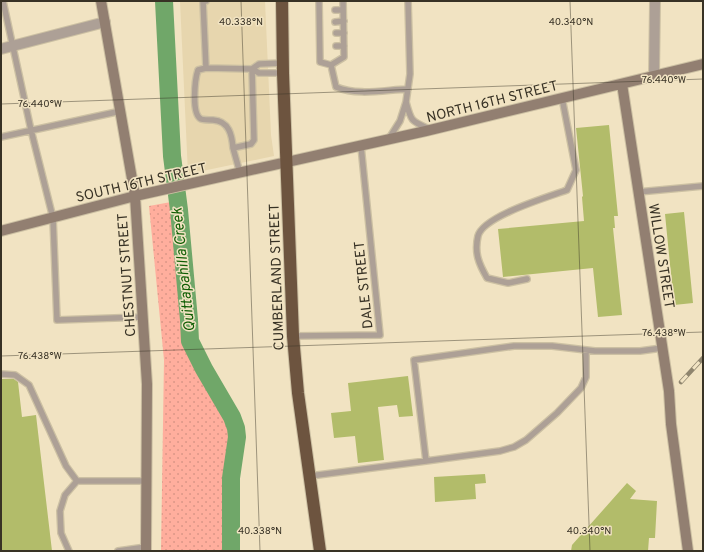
<svg xmlns="http://www.w3.org/2000/svg" width="704" height="552" viewBox="0 0 704 552" font-family="Overpass,sans-serif">
<style>
.built{fill:#e7d6ae}
.grass{fill:url(#grass-dots)}
.lines{fill:none;stroke-linecap:round;stroke-linejoin:round}
.river{stroke:#70a769;stroke-width:18}
.building{fill:#b2bc6a}
.lane-casing{stroke:#ccc0a3;stroke-width:8}
.street-casing{stroke:#ccc0a3;stroke-width:12}
.secondary-casing{stroke:#ccc0a3;stroke-width:12}
.highway-casing{stroke:#ccc0a3;stroke-width:14}
.lane{stroke:#ada096;stroke-width:5.5}
.street{stroke:#ada096;stroke-width:10}
.secondary{stroke:#927f71;stroke-width:10}
.highway{stroke:#6d543f;stroke-width:12}
.rail-casing{stroke:#8f856e;stroke-width:4.5}
.rail{stroke:#f1e3c2;stroke-width:3;stroke-dasharray:9;stroke-linecap:butt}
.ticks{fill:none;stroke:#383225;stroke-width:1;stroke-opacity:0.45}
.labels{text-anchor:middle;stroke-width:3;stroke-linejoin:round;paint-order:stroke}
.street-label{font-size:14px;fill:#383225;stroke:#f1e3c2}
.water-label{font-size:15px;font-style:italic;fill:#0e5d03;stroke:#f1e3c2}
.ticks-label{font-size:10px;text-anchor:middle;fill:#383225;stroke:#f1e3c2;stroke-width:3;stroke-linejoin:round;paint-order:stroke}
</style>
<defs>
<pattern id="grass-dots" width="8" height="8" patternUnits="userSpaceOnUse"><rect width="8" height="8" fill="#ffae9d"/><path d="M2 2h.1M6 6h.1" fill="none" stroke="#db9687" stroke-width="1.8" stroke-linecap="round"/></pattern>
</defs>
<rect width="100%" height="100%" fill="#f1e3c2"/>
<path class="built" d="M 180,1 L 265,1 L 271,135 L 274,156 L 188,174 Z"/>
<path class="grass" d="M 171,202 L 184,343 L 229,424 L 231,434 L 225,479 L 225,551 L 161,551 L 164,360 L 149,206 Z"/>
<g class="lines">
<path class="river" d="M 164,1 L 172,156 L 179,210 L 189,320 L 190,341 L 204,369 L 232,417 L 236,428 L 237,437 L 231,478 L 231,551"/>
</g>
<path class="building" d="M 609,125 L 618,216 L 614,216 L 615,228 L 613,228 L 622,315 L 598,317 L 593,268 L 503,277 L 498,229 L 584,221 L 582,197 L 583,196 L 576,128 Z
M 684,212 L 693,303 L 674,305 L 665,214 Z
M 408,376 L 413,416 L 399,417 L 397,405 L 378,407 L 384,460 L 358,463 L 355,436 L 334,438 L 331,413 L 351,411 L 348,383 Z
M 1,379 L 14,379 L 18,382 L 22,417 L 36,415 L 52,551 L 1,551 Z
M 485,474 L 486,483 L 475,484 L 476,499 L 435,502 L 434,477 Z
M 627,483 L 636,491 L 630,499 L 657,501 L 655,538 L 649,538 L 648,551 L 571,551 L 572,545 Z"/>
<g class="lines">
<g class="lane-casing">
<path id="lane" d="M 3,1 L 31,130 L 53,218 L 57,320 L 143,317
M 206,1 L 203,1 L 206,68 L 252,69 L 259,73 L 283,73
M 319,1 L 320,62 L 331,65 L 344,57 L 343,1
M 335,10 L 343,10
M 335,22 L 344,21
M 336,33 L 344,33
M 336,46 L 344,46
M 331,65 L 336,87 C 358,96 384,90 408,89
M 206,68 L 198,70 C 195,79 191,114 201,119 C 204,120 210,120 213,120 C 229,121 232,135 233,148
M 252,69 L 259,64 L 283,63
M 406,102 L 410,74 L 408,1
M 1,137 L 121,111
M 388,140 L 400,121 L 406,102 C 411,121 411,121 429,129
M 240,173 L 233,148 L 251,144 L 254,140 L 252,69
M 638,192 L 703,186
M 527,279 L 508,283 L 487,278 C 479,264 474,253 478,236 C 483,216 548,197 567,190 L 576,170 L 562,98
M 293,336 L 380,335 L 361,146
M 1,374 L 15,375 L 29,385 L 66,466 L 77,481 L 146,481
M 426,461 L 500,451 L 514,447 L 526,440 L 557,413 L 581,388 L 586,377 L 586,350
M 310,476 L 426,461 L 414,360 L 514,346 L 552,346 L 595,351 L 640,351 L 662,348
M 69,551 L 61,533 L 60,511 L 65,495 L 77,481
M 118,551 L 146,547"/>
</g>
<g class="street-casing">
<path id="street" d="M 1,49 L 105,22
M 654,77 L 655,1"/>
</g>
<g class="secondary-casing">
<path id="secondary" d="M 101,1 L 135,196 L 147,384 L 146,551
M 622,84 L 669,391 L 671,424 L 688,551
M 1,231 L 135,196 L 426,131 L 703,64"/>
</g>
<g class="highway-casing">
<path id="highway" d="M 282,1 L 283,73 L 293,336 L 298,393 L 320,551"/>
</g>
<use href="#lane" class="lane"/>
<use href="#street" class="street"/>
<use href="#secondary" class="secondary"/>
<use href="#highway" class="highway"/>
<g class="rail-casing">
<path id="rail" d="M 681,382 L 703,358"/>
</g>
<use href="#rail" class="rail"/>
</g>
<path class="ticks" d="M 241,1 L 260,551M 570,1 L 590,551M 1,104 L 703,79M 1,356 L 703,332"/>
<g class="labels">
<g class="street-label">
<text transform="translate(492 101) rotate(-14)" y="5">NORTH 16TH STREET</text>
<text transform="translate(141 182) rotate(-13)" y="5">SOUTH 16TH STREET</text>
<text transform="translate(662 256) rotate(81)" y="5">WILLOW STREET</text>
<text transform="translate(126 275) rotate(-94)" y="5">CHESTNUT STREET</text>
<text transform="translate(276 277) rotate(-92)" y="5">CUMBERLAND STREET</text>
<text transform="translate(363 285) rotate(-96)" y="5">DALE STREET</text>
</g>
<g class="water-label">
<text transform="translate(183 270) rotate(-96)" y="5">Quittapahilla Creek</text>
</g>
</g>
<g class="ticks-label">
<text x="241" y="25">40.338°N</text>
<text x="571" y="25">40.340°N</text>
<text x="664" y="83">76.440°W</text>
<text x="40" y="107">76.440°W</text>
<text x="664" y="336">76.438°W</text>
<text x="40" y="359">76.438°W</text>
<text x="260" y="534">40.338°N</text>
<text x="589" y="534">40.340°N</text>
</g>
<rect width="704" height="552" fill="none" stroke="#383225" stroke-width="4"/>
</svg>
